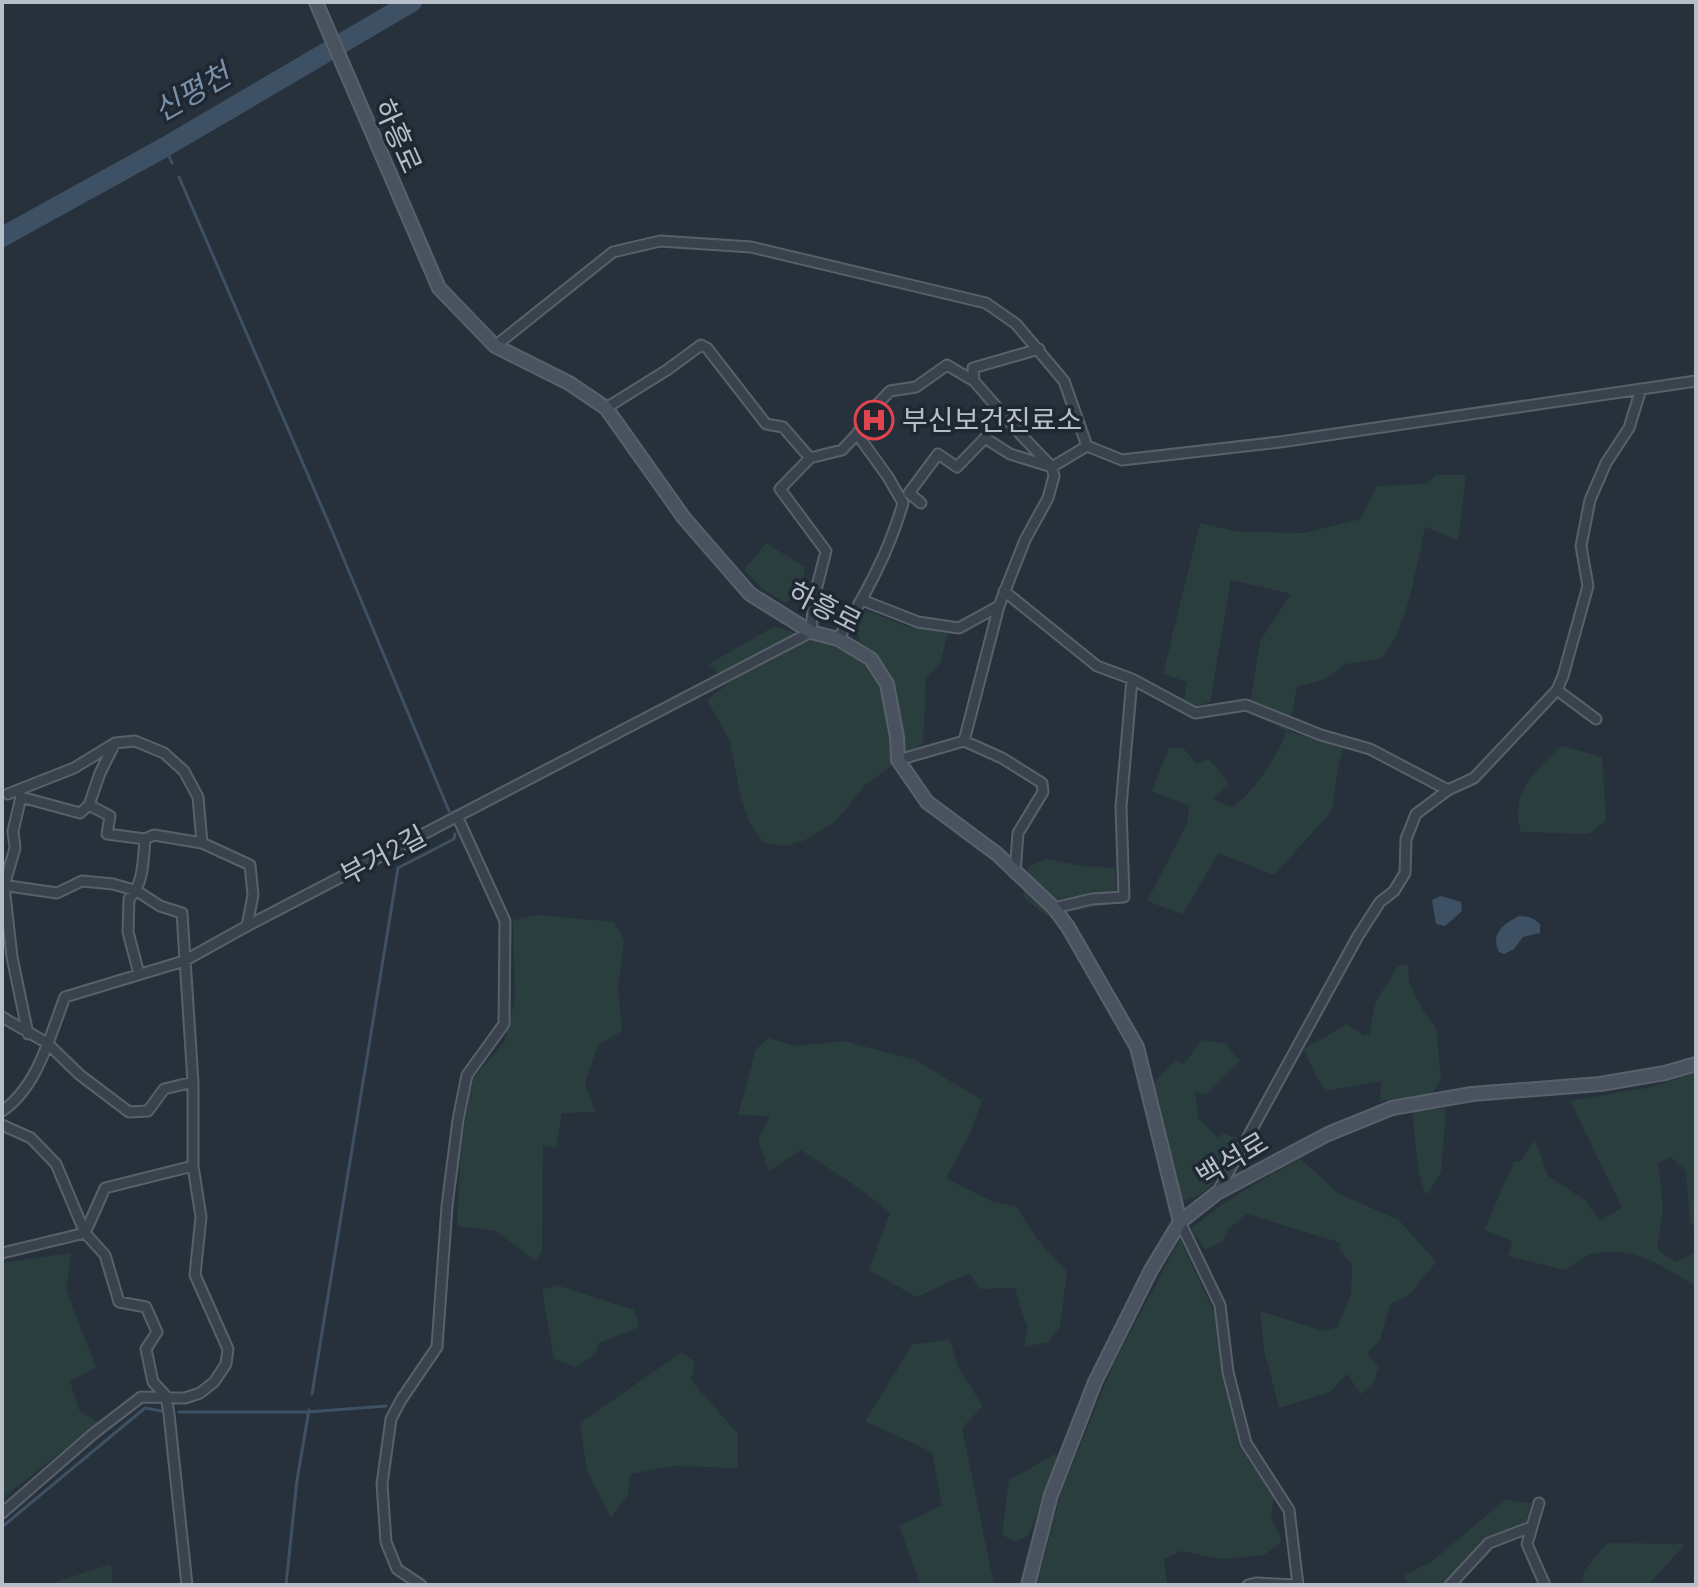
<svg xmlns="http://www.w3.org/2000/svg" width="1698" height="1587" viewBox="0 0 1698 1587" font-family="Barlow,'Noto Sans KR',sans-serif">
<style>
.green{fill:#2a3e3e}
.water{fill:#3e5063}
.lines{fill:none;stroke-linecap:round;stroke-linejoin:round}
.stream{stroke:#3e5063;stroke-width:3}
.river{stroke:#3e5063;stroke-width:20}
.street-casing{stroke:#58616a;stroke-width:13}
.secondary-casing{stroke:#58616a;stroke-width:16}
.street{stroke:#3a434d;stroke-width:9}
.secondary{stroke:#49525f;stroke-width:12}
.labels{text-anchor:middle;stroke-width:7;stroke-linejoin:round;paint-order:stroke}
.street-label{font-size:28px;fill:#b6bec7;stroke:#1f2832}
.poi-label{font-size:28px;fill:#b6bec7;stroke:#1f2832;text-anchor:start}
.water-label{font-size:30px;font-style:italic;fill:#7a90a8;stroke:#1f2832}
</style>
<rect width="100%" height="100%" fill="#27313c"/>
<path class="green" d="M 1435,475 L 1466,475 L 1458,540 L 1425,527 C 1416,567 1408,628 1381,659 L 1345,664 L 1325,679 L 1297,687 L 1288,731 L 1343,748 L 1338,767 L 1332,811 L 1274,875 L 1218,853 L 1183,914 L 1147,901 L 1187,824 L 1189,806 L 1152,791 L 1169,747 L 1184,749 L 1196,764 L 1209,759 L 1229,784 L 1212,799 L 1233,807 C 1258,787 1275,760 1287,731 L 1249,713 L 1260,641 L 1291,594 L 1231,580 L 1210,702 L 1196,706 L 1184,701 L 1187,682 L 1163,674 L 1200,523 L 1239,532 L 1304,533 L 1361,519 L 1377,486 L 1427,484 Z
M 766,543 L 805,567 L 801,592 L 786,603 L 764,590 L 744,570 Z
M 866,610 L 906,626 L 948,633 L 940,663 L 926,679 L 923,743 L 865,785 L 836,821 L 805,840 L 786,846 L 763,842 L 750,823 L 741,798 L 730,741 L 707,700 L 729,683 L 709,664 L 775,626 L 845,651 L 860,641 L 855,630 Z
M 1562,746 L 1602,757 L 1606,820 L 1589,834 L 1521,832 C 1508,795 1537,768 1562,746 Z
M 1046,859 L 1083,866 L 1115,868 L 1117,903 L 1047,916 L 1023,897 L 1028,867 Z
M 539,915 L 614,922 L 624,940 L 618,987 L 622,1031 L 598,1045 L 585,1083 L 596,1112 L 562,1113 L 556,1148 L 543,1145 L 542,1252 L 535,1261 L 496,1231 L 457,1226 L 461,1145 L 473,1078 L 504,1043 L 515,1001 L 513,920 Z
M 1408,964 L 1409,982 L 1422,1009 L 1436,1028 L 1441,1079 L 1431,1095 L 1380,1101 L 1381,1081 L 1326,1091 L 1314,1072 L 1304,1049 L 1347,1024 L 1364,1036 L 1370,1034 L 1375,1003 L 1398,966 Z
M 768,1038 L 796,1046 L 844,1041 L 915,1060 L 982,1100 L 970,1134 L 946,1178 L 993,1202 L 1016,1206 L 1037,1239 L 1067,1272 L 1060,1326 L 1049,1342 L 1024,1347 L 1028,1326 L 1023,1317 L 1015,1288 L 979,1289 L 970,1273 L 916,1297 L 869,1270 L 890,1213 L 863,1191 L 801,1150 L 769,1171 L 758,1140 L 770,1116 L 738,1115 L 756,1049 Z
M 1202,1040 L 1226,1044 L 1240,1061 L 1206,1095 L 1195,1092 L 1198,1118 L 1218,1138 L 1224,1133 L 1236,1139 C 1221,1168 1217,1193 1183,1201 L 1153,1084 L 1176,1060 L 1183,1065 Z
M 1696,1072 L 1696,1226 L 1690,1223 L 1686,1171 L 1671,1157 L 1658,1163 L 1663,1209 L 1657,1249 L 1675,1262 L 1696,1252 L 1696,1284 L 1691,1284 C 1662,1264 1629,1245 1592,1254 C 1583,1257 1573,1265 1565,1270 L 1508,1256 L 1512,1241 L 1484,1230 L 1514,1162 L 1520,1161 L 1535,1140 L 1548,1176 L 1585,1200 L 1600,1221 L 1622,1207 L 1570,1101 L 1652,1087 Z
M 1446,1108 L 1441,1173 L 1426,1195 C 1416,1171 1416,1138 1412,1111 Z
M 1301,1159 L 1339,1194 L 1399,1220 L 1436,1262 L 1409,1295 L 1390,1304 L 1380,1340 L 1367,1354 L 1379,1366 L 1373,1384 L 1361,1394 L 1347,1374 L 1330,1392 L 1279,1408 L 1264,1350 L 1260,1311 L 1323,1331 L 1338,1327 L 1351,1294 L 1352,1264 L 1339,1249 L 1341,1243 L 1247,1214 L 1228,1229 L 1223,1242 L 1205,1249 L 1191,1229 C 1225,1199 1261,1180 1301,1159 Z
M 1180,1239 L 1214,1312 L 1239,1446 L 1274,1498 L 1271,1516 L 1282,1542 L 1264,1555 L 1221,1559 L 1181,1551 L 1164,1559 L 1167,1585 L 1037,1585 L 1062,1489 L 1114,1363 Z
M 71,1253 L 66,1290 L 96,1367 L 70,1381 L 79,1410 L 99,1423 L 2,1498 L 2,1263 Z
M 556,1285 L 634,1310 L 639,1327 L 599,1343 L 596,1353 L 576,1367 L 554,1359 L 542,1290 Z
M 950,1340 L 958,1367 L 983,1406 L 962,1428 L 994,1585 L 921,1585 L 899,1526 L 942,1505 L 932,1452 L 865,1421 L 913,1344 Z
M 682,1352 L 695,1362 L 691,1380 L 738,1434 L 738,1468 L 674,1466 L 630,1474 L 628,1494 L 611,1518 L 587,1471 L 580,1423 Z
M 1055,1454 L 1059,1460 L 1028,1536 L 1015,1541 L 1002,1535 L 1009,1480 Z
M 1505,1500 L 1531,1503 L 1527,1521 L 1480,1547 L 1442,1585 L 1408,1585 L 1405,1575 L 1431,1562 Z
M 1607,1543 L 1685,1544 L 1648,1585 L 1583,1585 L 1584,1571 Z
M 111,1564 L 113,1585 L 47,1585 Z"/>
<path class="water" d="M 1441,896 L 1461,902 L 1462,911 L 1445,926 L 1436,924 L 1432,900 Z
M 1519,916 C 1528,916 1533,918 1540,924 L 1540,933 L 1523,937 L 1514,949 L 1504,954 L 1499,952 C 1490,934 1503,924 1519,916 Z"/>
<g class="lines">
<path class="stream" d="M 165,147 L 172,163
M 179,177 L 330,526 L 449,811
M 312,1394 L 398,868 L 454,839 L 455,834
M 179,1412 L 308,1412 L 386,1406
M 2,1527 L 145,1408 L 161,1411
M 286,1585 L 297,1480 L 309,1410"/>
<path class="river" d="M 2,237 L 165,147 L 412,2"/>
<g class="street-casing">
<path id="street" d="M 495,346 L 613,252 L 660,241 L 751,247 L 986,303 L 1016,324 L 1064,381 L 1087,446 L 1122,460 L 1280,442 L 1696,381
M 606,408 L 667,370 L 701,345 L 707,348 L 766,424 L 783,427 L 810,458 L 842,450 L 857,434 L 873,409 L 890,391 L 916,387 L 947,365 L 974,381 L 973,368 L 1039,349
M 921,503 L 909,493 L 938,454 L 957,467 L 985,438 L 1010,454 L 1052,467 L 1087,446
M 1004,591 L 1097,666 L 1132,679 L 1121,807 L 1124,897 L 1092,899 L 1054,908
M 862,600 L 918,622 L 959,628 L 999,606 L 1025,540 L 1048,498 L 1054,476 L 1052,467 L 1023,437 L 974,381
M 838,639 C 865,596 889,552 903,503 L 888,477 L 857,434
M 1132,679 L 1195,713 L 1246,705 L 1321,735 L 1370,749 L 1448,790
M 1557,690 L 1596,719
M 964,741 L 1002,758 L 1042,783 L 1043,792 L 1018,833 L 1015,873
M 898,760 L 964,741 L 999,606
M 18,790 L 21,797 L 13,831 L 15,848 L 4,886 L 12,957 L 28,1034
M 8,794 L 74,768 L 115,743 L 135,741 L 164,753 L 184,771 L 198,797 L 202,843 L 250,865 L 253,895 L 247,926
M 21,797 L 80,813 L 89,805 L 100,773 L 115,743
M 89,805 L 110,816 L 107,834 L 145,839 L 154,835 L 202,843
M 2,885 L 57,893 L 82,881 L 113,884 L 137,891 L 160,906 L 182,913 L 193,1082 L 193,1166 L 201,1217 L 195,1275 L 228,1349 L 226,1364 L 214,1382 L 200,1393 L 185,1398 L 141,1397 L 93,1434 L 2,1513
M 139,974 L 128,932 L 129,899 C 144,884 143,860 145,839
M 2,1017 L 47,1043 L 80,1075 L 129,1112 L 148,1111 L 164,1089 L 193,1082
M 2,1111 C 38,1087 50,1035 65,997 L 184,961 L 247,926 L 811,632 L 814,598 L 826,551 L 780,489 L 810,458
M 2,1125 L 31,1138 L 56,1164 L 85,1233 L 2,1253
M 1217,1193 L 1358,936 L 1380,902 L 1394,891 L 1405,873 L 1406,839 L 1416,814 L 1448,790 L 1474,778 L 1557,690 L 1563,676 L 1588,586 L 1581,546 L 1590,500 L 1606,463 L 1629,428 L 1641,389
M 1180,1222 L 1220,1305 L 1228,1372 L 1246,1443 L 1289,1510 L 1298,1585
M 1539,1503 L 1527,1544 L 1545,1585
M 187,1585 L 169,1414 L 166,1396 L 153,1382 L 146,1349 L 157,1332 L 146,1307 L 119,1302 L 105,1255 L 85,1233 L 105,1188 L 193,1166
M 421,1585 L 397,1569 L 386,1542 L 382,1484 L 391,1419 L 401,1400 L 437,1347 L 447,1206 L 458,1120 L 467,1075 L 504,1024 L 505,921 L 457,816
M 1248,1585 L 1256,1583 L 1298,1585
M 1450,1585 L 1489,1543 L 1531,1527"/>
</g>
<g class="secondary-casing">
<path id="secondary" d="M 316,2 L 439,288 L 495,346 L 569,383 L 606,408 L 684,518 L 750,594 L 811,632 L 838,639 L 871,659 L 887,684 L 897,737 L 898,760 L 927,802 L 997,854 L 1054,908 L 1068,927 L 1137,1047 L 1180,1222
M 1028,1585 L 1051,1495 L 1095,1382 L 1151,1270 L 1180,1222 L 1217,1193 L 1328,1134 L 1392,1108 L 1472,1094 L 1600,1084 L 1665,1073 L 1696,1064"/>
</g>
<use href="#street" class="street"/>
<use href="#secondary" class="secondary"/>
</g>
<defs>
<g id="hospital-ring" transform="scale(2)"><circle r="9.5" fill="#1f2832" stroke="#e0444e" stroke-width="1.5"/><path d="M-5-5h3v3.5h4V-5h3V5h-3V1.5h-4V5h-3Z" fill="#e0444e"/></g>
</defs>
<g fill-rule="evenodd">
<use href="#hospital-ring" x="874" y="420"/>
</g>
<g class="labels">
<g class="street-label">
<text transform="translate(398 136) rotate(66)" y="10">하흥로</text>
<text transform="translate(825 607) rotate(27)" y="10">하흥로</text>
<text transform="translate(383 855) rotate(-28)" y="10">부거2길</text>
<text transform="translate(1232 1159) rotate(-31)" y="10">백석로</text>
</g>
<g class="poi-label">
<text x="902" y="430">부신보건진료소</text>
</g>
<g class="water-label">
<text transform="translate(192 93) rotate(-30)" y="10">신평천</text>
</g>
</g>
<rect width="1698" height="1587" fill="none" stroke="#b6bec7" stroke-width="8"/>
</svg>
